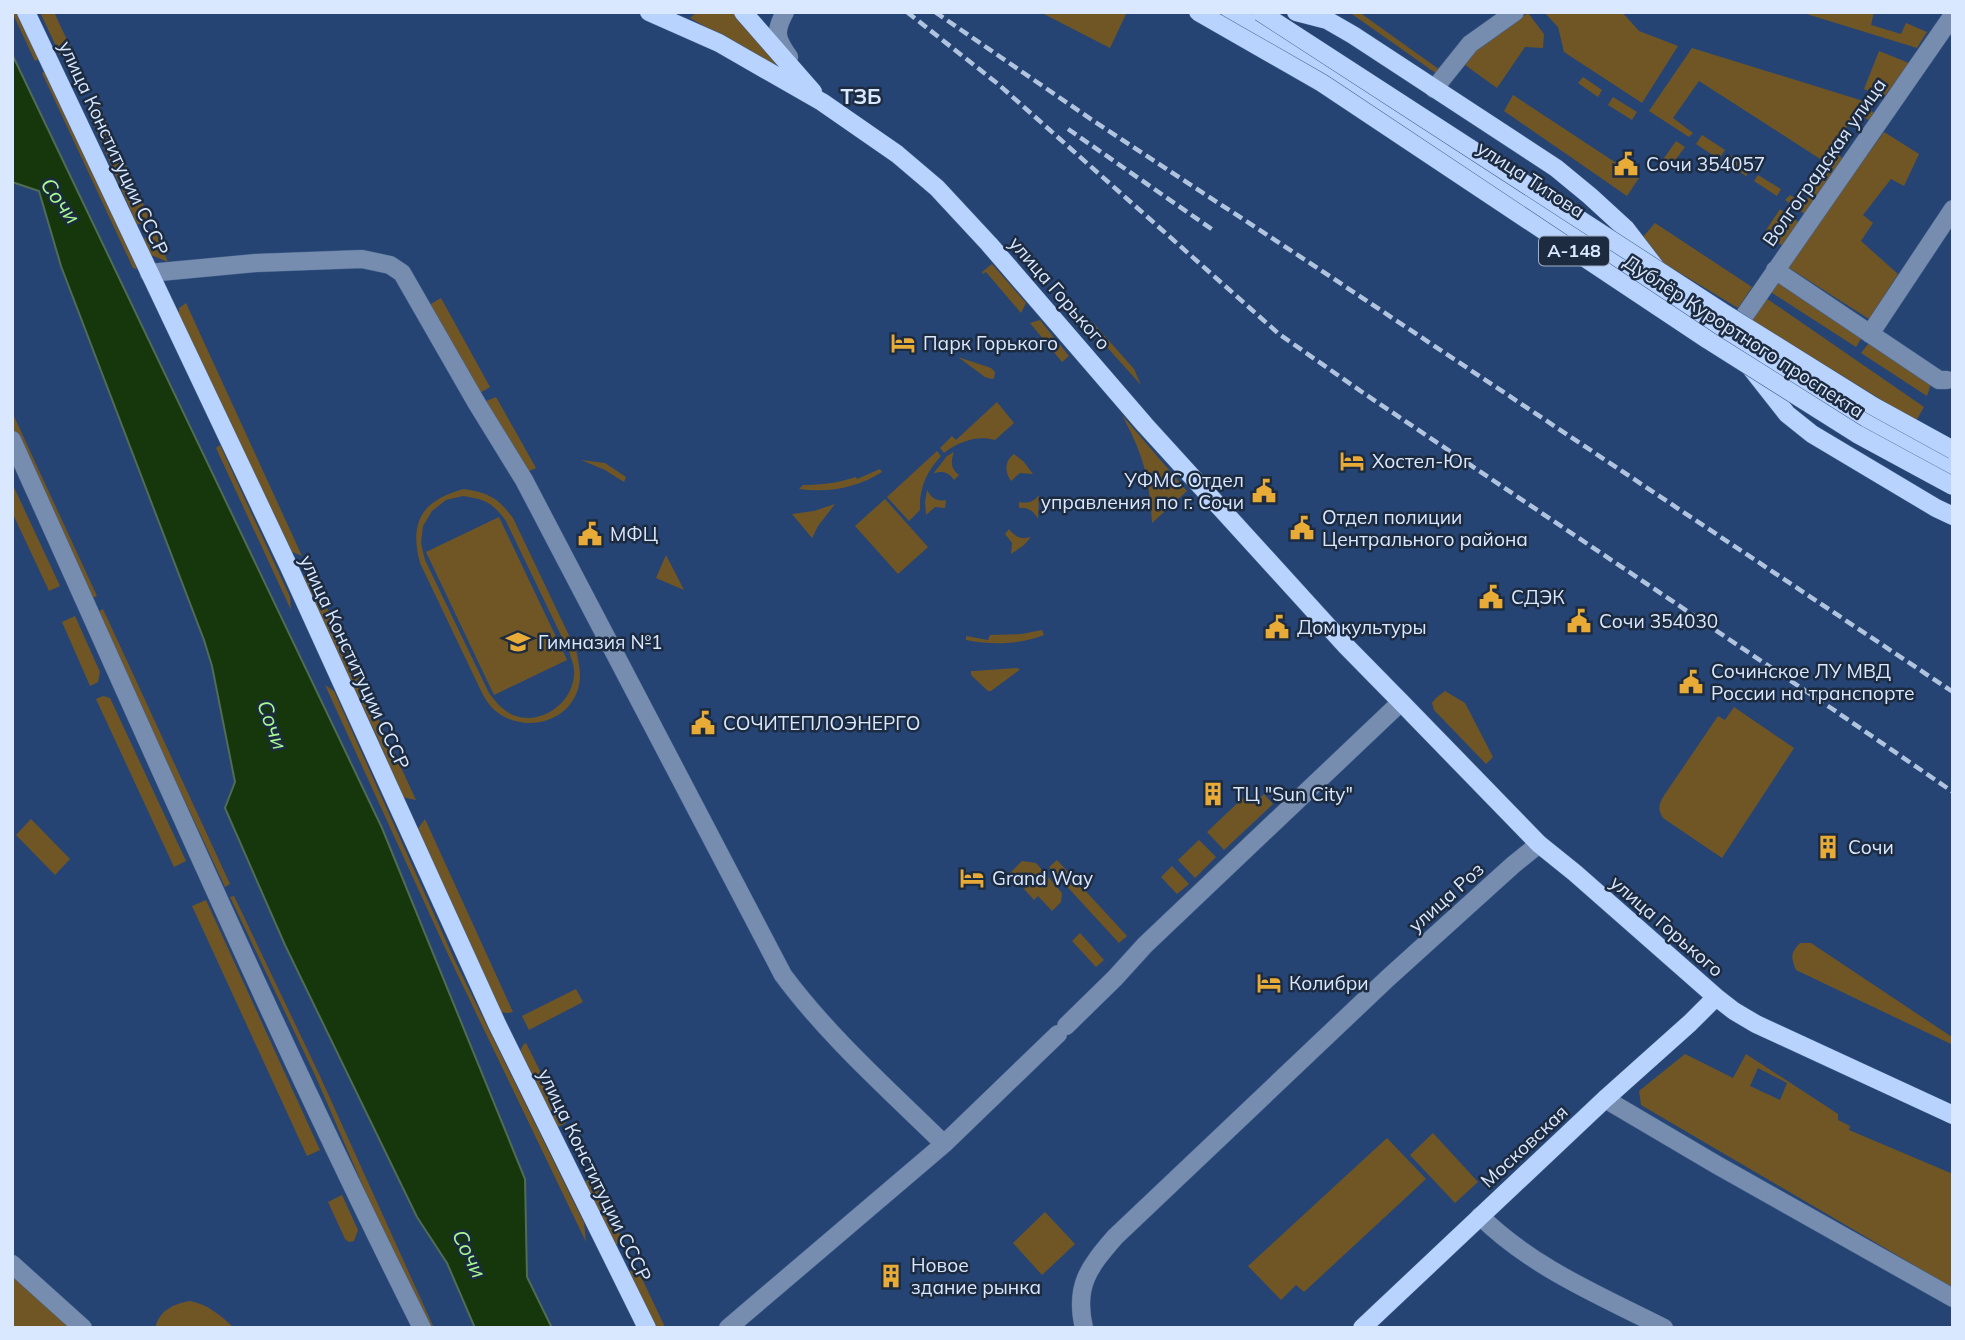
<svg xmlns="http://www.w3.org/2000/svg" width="1965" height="1340" viewBox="0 0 1965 1340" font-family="Mulish,sans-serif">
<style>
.green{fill:#715625;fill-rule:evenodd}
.water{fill:#16370b;stroke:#506c54;stroke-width:2}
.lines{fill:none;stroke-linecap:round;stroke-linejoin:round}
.minor-casing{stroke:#45628c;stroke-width:19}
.major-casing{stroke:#45628c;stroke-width:19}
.minor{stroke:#768db0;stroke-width:18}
.major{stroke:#b7d3fe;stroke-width:18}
.rail{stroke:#b0c3df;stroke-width:4.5;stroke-dasharray:10 5;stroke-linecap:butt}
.major-bridge-casing{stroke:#45628c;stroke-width:19;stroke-linecap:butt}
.major-bridge{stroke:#b7d3fe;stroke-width:18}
.labels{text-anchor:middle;stroke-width:5;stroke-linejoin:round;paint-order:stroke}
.shield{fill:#1d2b40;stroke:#a1afc6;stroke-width:2}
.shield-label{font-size:18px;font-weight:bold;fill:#d9e8ff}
.street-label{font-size:19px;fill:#d9e8ff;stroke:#1d2b40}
.poi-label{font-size:19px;fill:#d9e8ff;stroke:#1d2b40;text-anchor:start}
.neighbourhood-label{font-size:21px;font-weight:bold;fill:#d9e8ff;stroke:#1d2b40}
.water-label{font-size:21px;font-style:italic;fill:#a7fa8f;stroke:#1d2b40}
</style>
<rect width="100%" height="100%" fill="#254473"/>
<path class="green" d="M 12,12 L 18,12 L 40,59 L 35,61 Z
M 40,12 L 54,12 L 74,55 L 60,55 Z
M 697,12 L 733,12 L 780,69 L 690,18 Z
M 1040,12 L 1127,12 L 1110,48 Z
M 1349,12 L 1359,12 L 1440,70 L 1437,74 Z
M 1544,12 L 1622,12 L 1639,31 L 1678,46 L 1642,103 L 1564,52 L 1558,27 Z
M 1800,12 L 1874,12 L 1871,25 L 1901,34 L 1906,23 L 1927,32 L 1917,48 Z
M 1528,13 L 1544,34 L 1543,48 L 1525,47 L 1497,88 L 1465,65 L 1476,48 Z
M 1692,48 L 1860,100 L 1877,116 L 1871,121 L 1857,114 L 1831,147 L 1845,161 L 1806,215 L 1785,200 L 1790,195 L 1804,203 L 1827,169 L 1828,164 L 1699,81 L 1673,118 L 1693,133 L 1689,137 L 1649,111 Z
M 1879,51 L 1909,63 L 1884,97 L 1864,89 Z
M 46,71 L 137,268 L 136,269 L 133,268 L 42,73 Z
M 1583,77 L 1602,90 L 1598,97 L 1578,83 Z
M 1513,95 L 1639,178 L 1627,196 L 1504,111 Z
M 1613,97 L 1637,112 L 1632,120 L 1608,105 Z
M 99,105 L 150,219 L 137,225 L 87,110 Z
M 1884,132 L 1919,154 L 1904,186 L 1891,179 L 1863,215 L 1873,223 L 1861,241 L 1898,274 L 1869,319 L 1786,266 Z
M 1702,135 L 1725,150 L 1719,159 L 1696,144 Z
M 1676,141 L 1685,147 L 1670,167 L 1662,161 Z
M 1730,155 L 1751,169 L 1746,176 L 1725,162 Z
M 1758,175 L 1781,189 L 1777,196 L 1754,181 Z
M 1780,209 L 1800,223 L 1784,247 L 1764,233 Z
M 1655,223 L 1752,287 L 1738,308 L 1662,262 L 1642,238 Z
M 156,233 L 168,262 L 151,255 L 144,239 Z
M 992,264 L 1026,303 L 1021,313 L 986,272 L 983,274 L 982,272 Z
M 1777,277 L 1864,334 L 1856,347 L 1769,291 Z
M 1763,296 L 1924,407 L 1916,421 L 1749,318 Z
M 441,298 L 490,387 L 478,394 L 429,305 Z
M 186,303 L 302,556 L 290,551 L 179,316 L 179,308 Z
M 1079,316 L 1089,320 L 1095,325 L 1134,369 L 1141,385 Z
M 1040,320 L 1069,356 L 1062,362 L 1030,323 Z
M 1872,339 L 1932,380 L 1927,396 L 1861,353 Z
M 958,357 L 991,368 L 995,372 L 994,378 L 992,379 L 985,377 Z
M 496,397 L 536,468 L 525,473 L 484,402 Z
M 997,402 L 1014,423 L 995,440 C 977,435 958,442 944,453 L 940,448 L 952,436 L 956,440 Z
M 12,412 L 97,596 L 90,599 L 12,429 Z
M 1122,415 L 1187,491 L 1152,523 C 1149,477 1144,456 1122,415 Z
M 220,445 L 290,597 L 291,610 L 216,448 Z
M 937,451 L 941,456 C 926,472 919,489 920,510 L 909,521 L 887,497 Z
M 954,452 C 951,461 950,468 959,475 L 954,480 C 949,472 941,470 933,474 L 947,456 Z
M 1014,454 L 1024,462 L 1033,474 L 1020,473 L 1011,481 C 1004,471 1005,461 1014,454 Z
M 581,460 L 605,463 L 626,477 L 624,482 L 605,470 Z
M 880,469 L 882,472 C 856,488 830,493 799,489 L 803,485 C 821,485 838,483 856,477 L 857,479 Z
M 12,483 L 60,586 L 49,591 L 12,512 Z
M 464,489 C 489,493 498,498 513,518 L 576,650 C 579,664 582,675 578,689 C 568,723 524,733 497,712 C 491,708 487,701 483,695 L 420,563 C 409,522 422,500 464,489 ZM 463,496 C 485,499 493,503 506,521 L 570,654 C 571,659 574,665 574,670 C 576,701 542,727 513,715 C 502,710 496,702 489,693 L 425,560 L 421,543 L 423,526 L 432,511 L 446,500 Z
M 927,490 C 931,498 937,502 946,500 L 945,508 L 935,507 L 926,515 L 925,502 Z
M 1039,495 L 1038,519 C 1034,511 1028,507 1019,508 L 1019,502 C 1027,504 1034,502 1039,495 Z
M 885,499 L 928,547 L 898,574 L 855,526 Z
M 835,504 L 818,526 L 812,538 L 792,514 L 814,511 Z
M 499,517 L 567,660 L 494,695 L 426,552 Z
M 1009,529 C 1015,537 1021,540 1031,537 L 1024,545 L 1011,554 L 1012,543 L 1005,534 Z
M 666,555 L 684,590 L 656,578 Z
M 309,568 L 416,800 L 406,798 L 400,794 L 378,739 L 305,583 L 303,577 Z
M 103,609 L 230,884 L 225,887 L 97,612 Z
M 75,616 L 100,672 L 98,682 L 90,686 L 62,622 Z
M 1042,630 L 1044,635 C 1017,645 993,645 966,640 L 966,636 L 988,640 L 990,635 L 1022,634 Z
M 1016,668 L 1020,669 L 1018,671 L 991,691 L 988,691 L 971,675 L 971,671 L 974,671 Z
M 325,685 L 334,691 L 455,961 L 584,1223 L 586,1242 L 452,963 Z
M 1445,691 L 1465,703 L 1493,757 L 1486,764 L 1434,710 L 1432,703 L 1436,698 Z
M 103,696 L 110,698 L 186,861 L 174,867 L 96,699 Z
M 1734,707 L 1794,748 L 1722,858 L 1663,818 C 1657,809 1659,803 1665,794 L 1718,716 L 1725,720 Z
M 1264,794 L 1273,804 L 1224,850 L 1207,832 L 1246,795 L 1255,803 Z
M 31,819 L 70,859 L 55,875 L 16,835 Z
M 425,819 L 513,1012 L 508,1013 L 498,1012 L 418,833 L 419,827 Z
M 1199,840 L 1216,857 L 1195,878 L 1178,860 Z
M 1057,860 L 1127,936 L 1119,943 L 1049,867 Z
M 1022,861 L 1036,863 L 1062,893 L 1061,902 L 1052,911 L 1038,896 L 1034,900 L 1024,889 L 1028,885 L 1022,878 L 1017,882 L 1009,874 Z
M 1172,866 L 1189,884 L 1177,894 L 1161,877 Z
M 234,896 L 319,1074 L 434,1328 L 429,1328 L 375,1214 L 315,1075 L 230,897 Z
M 206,900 L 320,1150 L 307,1156 L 192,906 Z
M 1080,933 L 1104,960 L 1096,967 L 1072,941 Z
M 1800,943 L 1811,943 L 1952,1037 L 1953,1045 L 1796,970 C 1791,958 1790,953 1800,943 Z
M 576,989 L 583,1002 L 529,1030 L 522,1016 Z
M 526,1043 L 566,1123 L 554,1129 L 519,1054 L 523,1045 Z
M 1685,1054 L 1733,1078 L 1746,1054 L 1838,1114 L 1838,1120 L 1850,1126 L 1849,1130 L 1953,1174 L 1953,1288 L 1641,1105 L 1639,1091 ZM 1758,1068 L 1787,1083 L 1780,1100 L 1750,1086 Z
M 1433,1133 L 1478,1182 L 1455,1203 L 1410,1155 Z
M 1387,1138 L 1426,1179 L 1304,1292 L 1296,1285 L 1281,1300 L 1248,1266 Z
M 593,1178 L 624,1243 L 613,1245 L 580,1184 Z
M 342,1195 L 358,1230 L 354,1241 L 349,1242 L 345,1239 L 328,1202 Z
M 1045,1212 L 1075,1244 L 1042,1275 L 1013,1243 Z
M 12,1264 L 83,1328 L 12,1328 Z
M 636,1266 L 665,1327 L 654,1328 L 629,1273 L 632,1268 Z
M 190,1301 C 209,1305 220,1315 234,1328 L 155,1328 C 160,1310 173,1304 190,1301 Z"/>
<path class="water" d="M 12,54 L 382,828 L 525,1179 L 527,1277 L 552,1328 L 475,1328 L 447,1263 L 417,1217 L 285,945 L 225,808 L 235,782 L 212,666 L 204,640 L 61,266 L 39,191 L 12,182 Z"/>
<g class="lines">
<g class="minor-casing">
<path id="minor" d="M 785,12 C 774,32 776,39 789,57
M 1434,89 L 1470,44 L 1515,12
M 1775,270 L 1939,380 L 1947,380
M 149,273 L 256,263 L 362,259 L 390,265 L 402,273 L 476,402 L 524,480 L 783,975 C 829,1037 889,1090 944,1144
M 1870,334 L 1953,209
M 1731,335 L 1953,15
M 12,440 C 147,737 276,1037 422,1328
M 1066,1026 L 1115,978 L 1145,945 L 1401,702
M 1605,1099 L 1717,1165 L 1953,1298
M 1480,1216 C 1533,1268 1599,1295 1664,1328
M 12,1264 L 83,1328
M 728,1328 L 944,1144 L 1058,1034
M 1084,1328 C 1074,1286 1089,1267 1115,1237 L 1388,978 L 1513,865 L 1539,844"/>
</g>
<g class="major-casing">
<path id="major" d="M 26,12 L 289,567 L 497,1024 L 647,1328
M 649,12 L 719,43 L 822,102 L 897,154 L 937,188 L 989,244 L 1145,425 L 1346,646 L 1401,702 L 1539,844 L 1575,873 L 1716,997 L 1734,1011 L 1756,1024 L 1953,1115
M 743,12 L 813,92
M 1230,12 L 1331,72 L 1484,175 L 1727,332 L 1867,420 L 1953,468
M 1296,12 L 1327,20 L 1353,35 L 1556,168 L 1590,196 L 1626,229 L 1656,268
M 1750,367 L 1787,414 L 1812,434 L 1936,508 L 1953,516
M 1362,1328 L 1605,1099 L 1690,1023 L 1716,997"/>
</g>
<use href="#minor" class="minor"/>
<use href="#major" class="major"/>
<path class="rail" d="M 907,12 L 998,84 L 1279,334 L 1362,392 L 1831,708 L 1953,792
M 935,12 L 1095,122 L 1319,269 L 1953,692
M 1068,129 L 1213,230"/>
<g class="major-bridge-casing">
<path id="major-bridge" d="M 1198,12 L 1322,83 L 1708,340 L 1857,434 L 1953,486
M 1260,12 L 1724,313 L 1873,406 L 1953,450"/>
</g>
<use href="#major-bridge" class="major-bridge"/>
</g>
<defs>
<g id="civic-bare" transform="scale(1.89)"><path d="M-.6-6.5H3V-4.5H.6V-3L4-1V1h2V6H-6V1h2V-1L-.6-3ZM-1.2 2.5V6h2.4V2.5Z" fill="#e8ab37" stroke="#1d2b40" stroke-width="2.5" paint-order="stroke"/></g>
<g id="hotel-bare" transform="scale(1.89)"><path d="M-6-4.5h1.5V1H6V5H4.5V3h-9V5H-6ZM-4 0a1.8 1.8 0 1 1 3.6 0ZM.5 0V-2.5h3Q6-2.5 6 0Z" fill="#e8ab37" stroke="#1d2b40" stroke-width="2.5" paint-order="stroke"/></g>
<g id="school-bare" transform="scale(1.89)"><path d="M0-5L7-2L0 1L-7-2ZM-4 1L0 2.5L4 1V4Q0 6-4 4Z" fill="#e8ab37" stroke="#1d2b40" stroke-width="2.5" paint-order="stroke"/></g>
<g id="building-bare" transform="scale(1.89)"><path d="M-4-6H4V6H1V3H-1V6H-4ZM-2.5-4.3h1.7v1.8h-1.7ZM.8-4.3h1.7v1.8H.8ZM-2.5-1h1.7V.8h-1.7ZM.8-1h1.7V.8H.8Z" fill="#e8ab37" stroke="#1d2b40" stroke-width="2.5" paint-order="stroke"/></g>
</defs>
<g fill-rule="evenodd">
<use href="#civic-bare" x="1626" y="164"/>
<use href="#hotel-bare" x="903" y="343"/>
<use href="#hotel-bare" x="1352" y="461"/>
<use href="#civic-bare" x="1264" y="491"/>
<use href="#civic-bare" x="1302" y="528"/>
<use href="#civic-bare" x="590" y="534"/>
<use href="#civic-bare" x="1491" y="597"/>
<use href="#civic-bare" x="1579" y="621"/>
<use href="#civic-bare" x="1277" y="627"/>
<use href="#school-bare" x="518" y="642"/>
<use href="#civic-bare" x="1691" y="682"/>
<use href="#civic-bare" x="703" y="723"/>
<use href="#building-bare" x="1213" y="794"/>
<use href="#building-bare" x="1828" y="847"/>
<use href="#hotel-bare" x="972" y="878"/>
<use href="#hotel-bare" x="1269" y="983"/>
<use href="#building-bare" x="891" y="1276"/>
</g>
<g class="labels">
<rect class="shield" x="1539" y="236.5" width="70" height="29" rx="5"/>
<g class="shield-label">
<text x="1574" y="257">А-148</text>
</g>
<g class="street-label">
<text transform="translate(114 148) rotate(65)" y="7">улица Конституции СССР</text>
<text transform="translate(1824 162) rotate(-55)" y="7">Волгоградская улица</text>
<text transform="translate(1531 179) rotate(33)" y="7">улица Титова</text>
<text transform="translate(1060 293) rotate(49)" y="7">улица Горького</text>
<text transform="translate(1744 336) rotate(33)" y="7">Дублёр Курортного проспекта</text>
<text transform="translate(355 662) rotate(65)" y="7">улица Конституции СССР</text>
<text transform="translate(1446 897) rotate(-42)" y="7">улица Роз</text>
<text transform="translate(1667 926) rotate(41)" y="7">улица Горького</text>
<text transform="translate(1524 1146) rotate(-43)" y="7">Московская</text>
<text transform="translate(595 1175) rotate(64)" y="7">улица Конституции СССР</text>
</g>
<g class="poi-label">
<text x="1646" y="171">Сочи 354057</text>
<text x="923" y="350">Парк Горького</text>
<text x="1372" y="468">Хостел-Юг</text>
<text x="1244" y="487" text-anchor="end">УФМС Отдел<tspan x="1244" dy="22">управления по г. Сочи</tspan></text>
<text x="1322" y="524">Отдел полиции<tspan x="1322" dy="22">Центрального района</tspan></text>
<text x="610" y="541">МФЦ</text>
<text x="1511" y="604">СДЭК</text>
<text x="1599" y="628">Сочи 354030</text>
<text x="1297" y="634">Дом культуры</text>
<text x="538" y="649">Гимназия №1</text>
<text x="1711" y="678">Сочинское ЛУ МВД<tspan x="1711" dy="22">России на транспорте</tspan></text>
<text x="723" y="730">СОЧИТЕПЛОЭНЕРГО</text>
<text x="1233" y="801">ТЦ "Sun City"</text>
<text x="1848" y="854">Сочи</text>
<text x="992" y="885">Grand Way</text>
<text x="1289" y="990">Колибри</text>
<text x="911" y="1272">Новое<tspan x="911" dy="22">здание рынка</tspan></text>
</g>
<g class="neighbourhood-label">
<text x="861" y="104">ТЗБ</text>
</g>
<g class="water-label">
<text transform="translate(60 201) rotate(54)" y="7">Сочи</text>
<text transform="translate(272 725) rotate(70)" y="7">Сочи</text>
<text transform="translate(469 1254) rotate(64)" y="7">Сочи</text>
</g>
</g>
<rect width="1965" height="1340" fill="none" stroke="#d9e8ff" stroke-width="28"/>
</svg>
